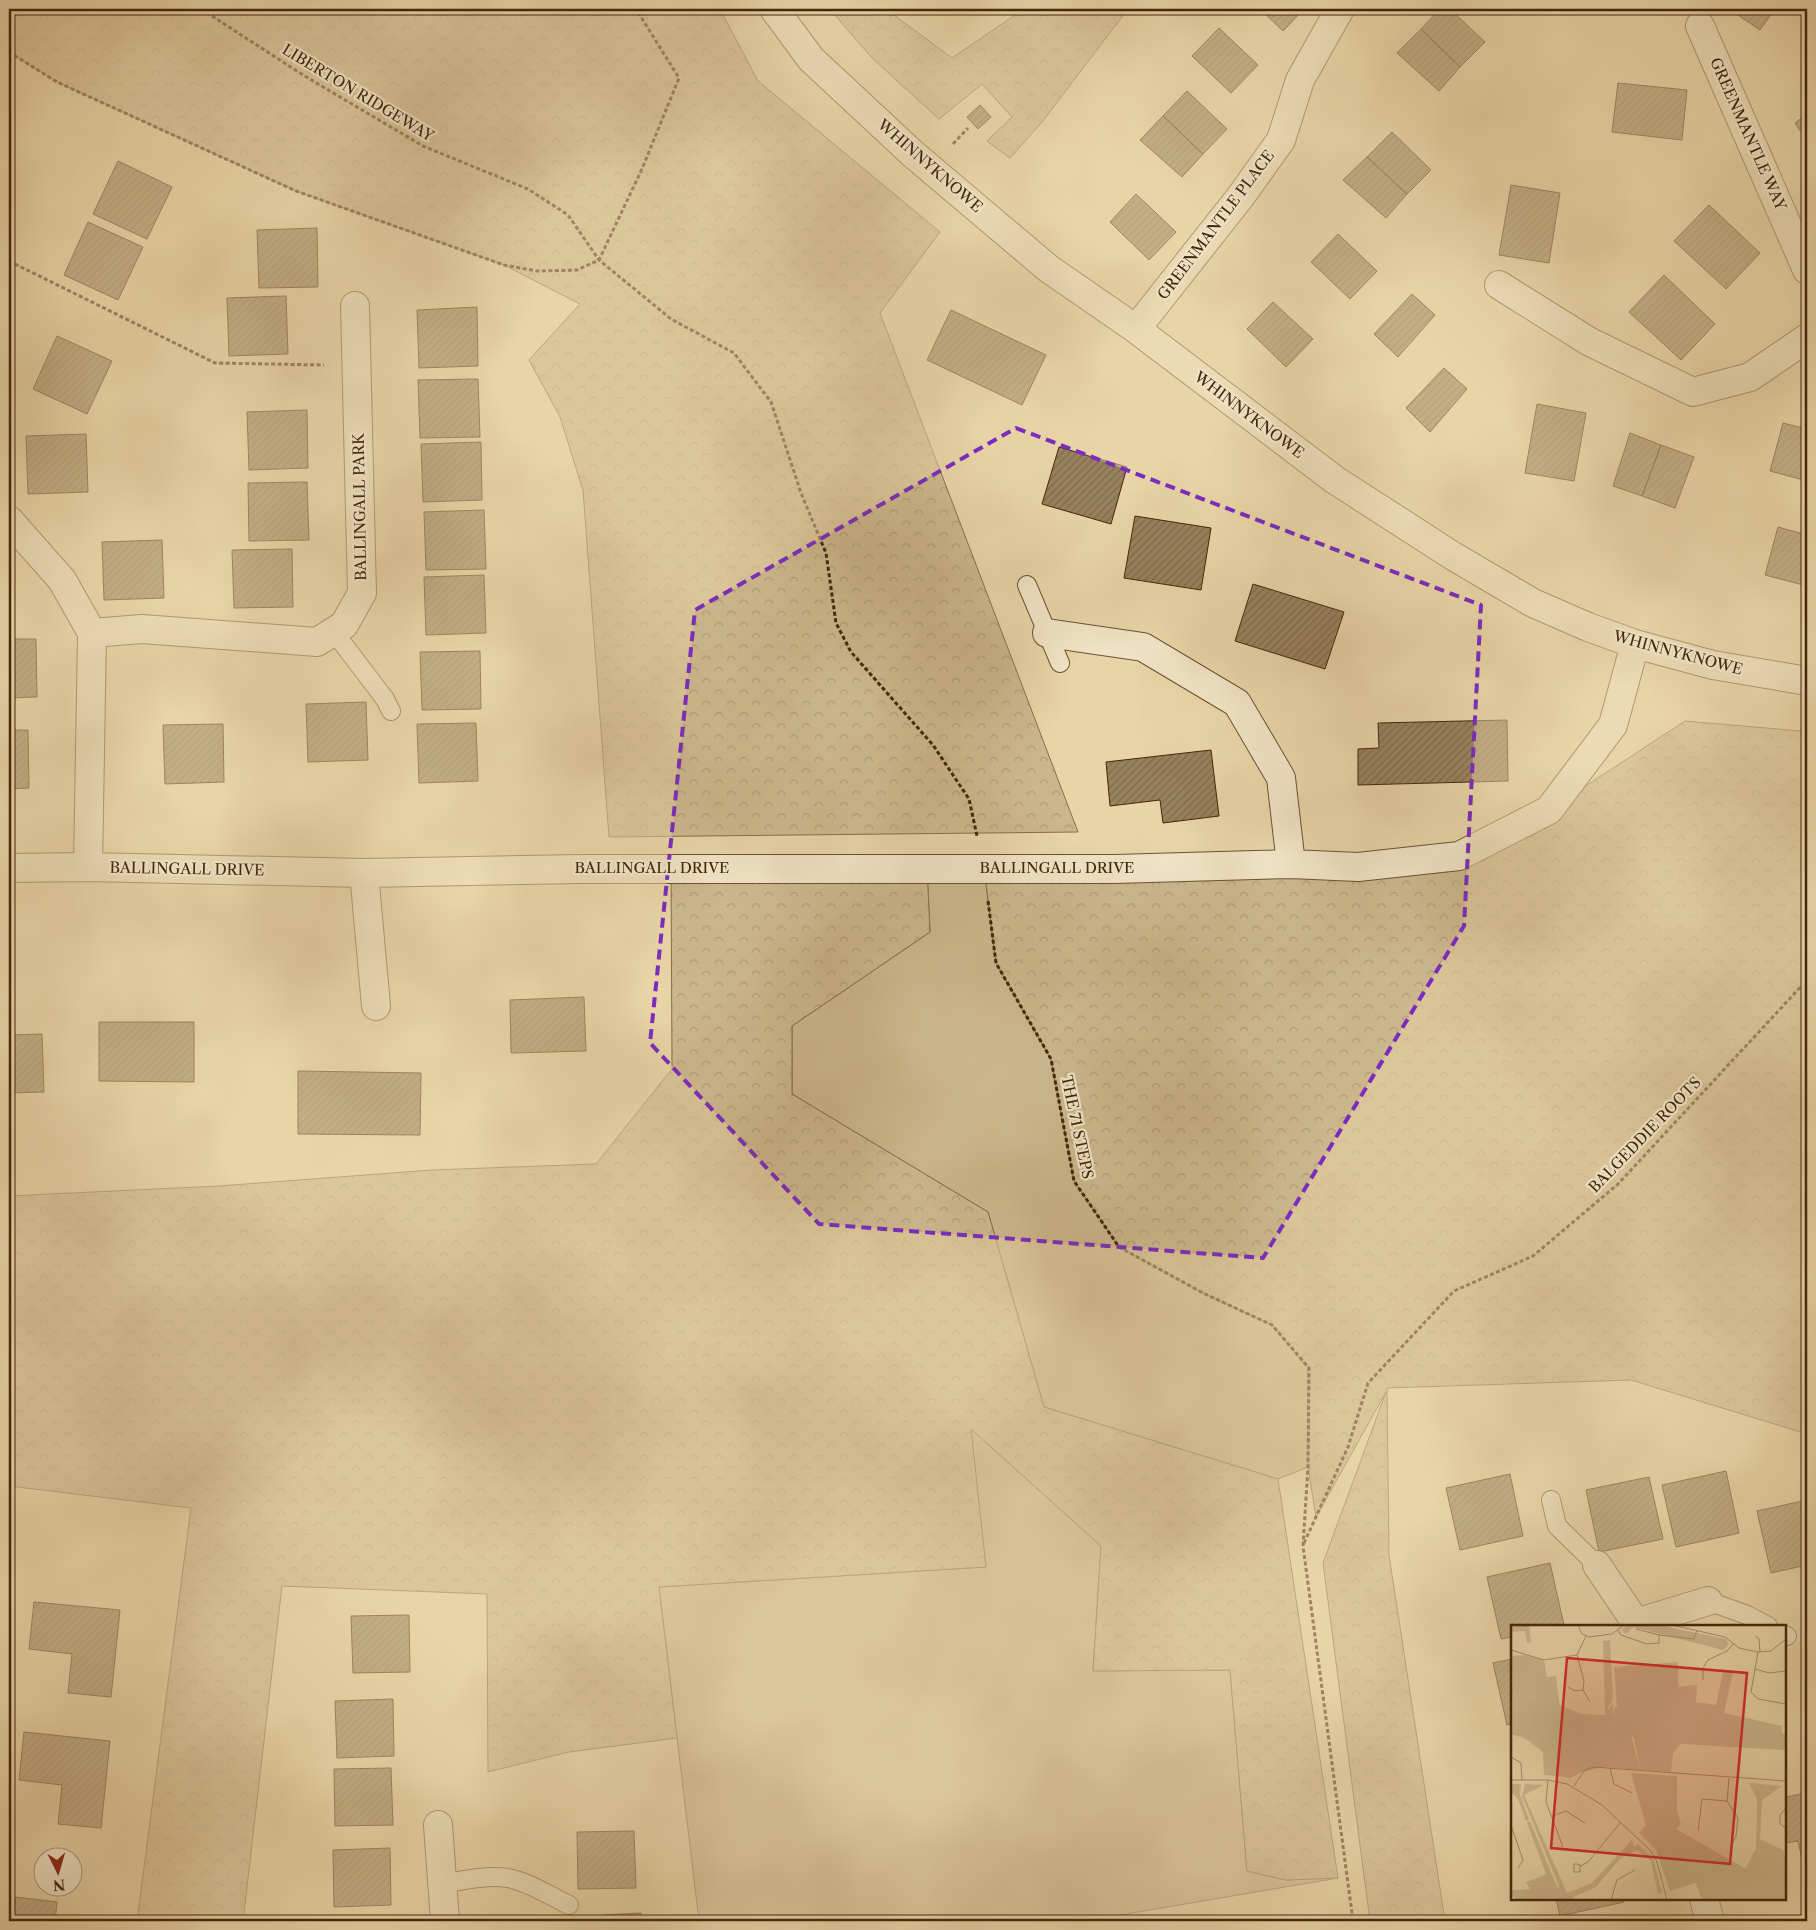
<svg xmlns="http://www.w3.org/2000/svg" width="1816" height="1930" viewBox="0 0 1816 1930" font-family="'Libre Caslon Text',serif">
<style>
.green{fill:#ccb78c;stroke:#866f4c}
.forest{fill:url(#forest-crowns);stroke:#866f4c}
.building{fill:url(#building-hatch);stroke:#41270d}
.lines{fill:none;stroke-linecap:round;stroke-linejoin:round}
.service-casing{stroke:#6b5233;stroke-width:20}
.minor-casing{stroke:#6b5233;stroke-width:30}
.path{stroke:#41270d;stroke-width:3;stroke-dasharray:4 2.5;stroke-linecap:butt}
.service{stroke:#f0e3c5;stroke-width:18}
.minor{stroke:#f0e3c5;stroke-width:28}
.marked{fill:none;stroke:#7b2cbf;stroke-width:4;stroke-dasharray:10 6;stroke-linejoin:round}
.labels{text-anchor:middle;stroke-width:4.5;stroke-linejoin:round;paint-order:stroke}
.street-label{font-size:15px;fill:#41270d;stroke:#f0e3c5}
.inset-road{fill:none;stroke:#a58f69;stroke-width:1}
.view{fill:#d62828;fill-opacity:0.15;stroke:#d62828;stroke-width:2.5}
.inset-edge{fill:none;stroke:#41270d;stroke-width:2.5}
</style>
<defs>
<pattern id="forest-crowns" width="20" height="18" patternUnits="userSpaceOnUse" patternTransform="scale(1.25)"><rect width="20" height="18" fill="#ccb78c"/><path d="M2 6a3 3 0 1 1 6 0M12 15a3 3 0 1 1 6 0" fill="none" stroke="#b09d78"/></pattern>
<pattern id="building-hatch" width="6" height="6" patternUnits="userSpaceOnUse" patternTransform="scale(1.25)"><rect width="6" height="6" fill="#98815d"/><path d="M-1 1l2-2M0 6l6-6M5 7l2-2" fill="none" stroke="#7e6a4b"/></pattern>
</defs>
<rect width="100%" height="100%" fill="#e8d4a6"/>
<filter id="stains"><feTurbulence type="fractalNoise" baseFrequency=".004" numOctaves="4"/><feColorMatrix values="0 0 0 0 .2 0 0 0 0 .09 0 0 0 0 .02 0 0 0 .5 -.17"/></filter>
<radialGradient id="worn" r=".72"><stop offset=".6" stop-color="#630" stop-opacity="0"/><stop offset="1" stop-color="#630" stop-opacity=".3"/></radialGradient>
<path class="green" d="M 927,868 L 984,868 L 996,963 L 1051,1059 L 1074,1181 L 1203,1293 L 1272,1325 L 1309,1368 L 1308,1467 L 1278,1479 L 1044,1407 L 988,1212 L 792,1094 L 792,1026 L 930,932 Z
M 970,1428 L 1101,1546 L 1093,1671 L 1230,1670 L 1247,1871 L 1286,1880 L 1338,1878 L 1085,1921 L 699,1921 L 659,1587 L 986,1567 Z"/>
<path class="forest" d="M 9,9 L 720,9 L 758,81 L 940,232 L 880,313 L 1078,832 L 609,837 L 583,490 L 560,417 L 529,360 L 580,304 L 504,265 L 296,191 L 57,82 L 9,52 Z
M 827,9 L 886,9 L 952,58 L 1024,9 L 1128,9 L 1042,122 L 1010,158 L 987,141 L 1012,117 L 982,84 L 939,119 L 872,58 L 834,14 Z
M 1685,721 L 1801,731 L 1807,801 L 1807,1434 L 1631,1380 L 1387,1388 L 1389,1555 L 1445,1921 L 1370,1921 L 1323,1563 L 1386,1392 L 1316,1517 L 1308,1467 L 1308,1368 L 1272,1325 L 1203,1293 L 1119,1247 L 1074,1181 L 1051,1059 L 996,963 L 984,868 L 1459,856 L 1549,810 Z
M 671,868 L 927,868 L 930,932 L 792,1026 L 792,1094 L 988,1212 L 1044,1407 L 1278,1479 L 1338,1878 L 1286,1880 L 1247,1871 L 1230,1670 L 1093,1671 L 1101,1546 L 971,1429 L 986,1567 L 659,1587 L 677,1738 L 569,1752 L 488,1772 L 487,1594 L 282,1586 L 243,1921 L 137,1921 L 191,1508 L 9,1486 L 9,1196 L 219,1186 L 432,1170 L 596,1164 L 672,1069 Z"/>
<path class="building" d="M 1260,9 L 1304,9 L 1283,31 Z
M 1440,9 L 1450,9 L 1485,42 L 1460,67 L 1421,29 Z
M 1729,9 L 1775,9 L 1760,30 Z
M 1219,28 L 1258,65 L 1231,93 L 1192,56 Z
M 1421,29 L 1460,67 L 1439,91 L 1397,53 Z
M 1618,83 L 1687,90 L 1682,140 L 1612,132 Z
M 1187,91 L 1227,129 L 1203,154 L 1163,116 Z
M 980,105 L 991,117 L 978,129 L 967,117 Z
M 1807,114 L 1807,141 L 1795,123 Z
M 1163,116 L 1203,154 L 1182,177 L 1140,140 Z
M 1392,132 L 1431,170 L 1407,194 L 1367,157 Z
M 1367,157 L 1407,194 L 1386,218 L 1343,180 Z
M 118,161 L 172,187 L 147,239 L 93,214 Z
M 1511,185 L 1560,193 L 1549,263 L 1499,255 Z
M 1136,194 L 1176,232 L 1149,260 L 1110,222 Z
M 1709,205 L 1760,253 L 1726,289 L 1674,241 Z
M 88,222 L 143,247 L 118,300 L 64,275 Z
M 317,228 L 318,287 L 259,288 L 257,230 Z
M 1338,234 L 1377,271 L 1350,299 L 1311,262 Z
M 1664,275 L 1715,324 L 1681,360 L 1629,312 Z
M 1412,294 L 1435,315 L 1398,357 L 1374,334 Z
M 286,296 L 288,354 L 229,356 L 227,298 Z
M 1273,302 L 1313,339 L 1286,367 L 1247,329 Z
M 477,307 L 478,366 L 419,368 L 417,310 Z
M 951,310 L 1046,355 L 1022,405 L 927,360 Z
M 57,336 L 112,361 L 87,414 L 33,389 Z
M 1444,368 L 1467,389 L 1430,432 L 1406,408 Z
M 478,379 L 480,437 L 420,438 L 418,380 Z
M 1537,404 L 1586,413 L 1574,481 L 1525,473 Z
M 307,410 L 308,468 L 249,470 L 247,412 Z
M 1783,423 L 1807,429 L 1807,481 L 1770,471 Z
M 1630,433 L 1661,445 L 1642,496 L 1613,486 Z
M 86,434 L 88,492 L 28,494 L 26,436 Z
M 481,442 L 482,500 L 423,502 L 421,444 Z
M 1661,445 L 1694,457 L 1675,508 L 1642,496 Z
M 1059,447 L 1127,467 L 1111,524 L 1042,504 Z
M 307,482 L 309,540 L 249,541 L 248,483 Z
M 484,510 L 486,569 L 426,570 L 424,512 Z
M 1135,516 L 1211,528 L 1201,590 L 1124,578 Z
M 1778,527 L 1807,535 L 1807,586 L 1765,575 Z
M 162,540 L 164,598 L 104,600 L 102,542 Z
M 292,549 L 293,607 L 234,608 L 232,550 Z
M 484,575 L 486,633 L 426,635 L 424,577 Z
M 1253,584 L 1344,612 L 1325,669 L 1235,641 Z
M 9,639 L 36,639 L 37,697 L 9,698 Z
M 480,651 L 481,709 L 422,710 L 420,652 Z
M 366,702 L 368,760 L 308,762 L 306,704 Z
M 1507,720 L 1508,781 L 1358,785 L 1358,749 L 1379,748 L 1378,723 Z
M 476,723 L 478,781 L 419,783 L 417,724 Z
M 223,724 L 224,782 L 165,784 L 163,725 Z
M 9,730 L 28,730 L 29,788 L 9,789 Z
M 1211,750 L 1219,816 L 1163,823 L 1160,800 L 1110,806 L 1106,762 Z
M 584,997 L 586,1051 L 511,1053 L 510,1000 Z
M 9,1019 L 9,1035 L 42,1034 L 44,1092 L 9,1093 Z
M 99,1022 L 194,1022 L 194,1082 L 99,1081 Z
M 298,1071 L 421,1073 L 420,1135 L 298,1134 Z
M 1726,1471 L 1739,1533 L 1676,1547 L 1662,1485 Z
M 1510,1474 L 1523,1536 L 1460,1550 L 1446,1488 Z
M 1649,1477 L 1663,1539 L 1599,1552 L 1586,1490 Z
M 1807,1500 L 1807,1565 L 1771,1573 L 1757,1511 Z
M 1550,1563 L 1564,1625 L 1512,1626 L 1512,1637 L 1501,1639 L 1487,1577 Z
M 34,1602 L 120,1610 L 111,1697 L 68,1693 L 72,1654 L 29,1649 Z
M 409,1615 L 410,1672 L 353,1673 L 351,1616 Z
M 1512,1659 L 1512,1724 L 1507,1725 L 1493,1663 Z
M 393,1699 L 394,1756 L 337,1758 L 335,1701 Z
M 24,1732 L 110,1741 L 101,1828 L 58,1824 L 62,1785 L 19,1780 Z
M 391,1768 L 393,1825 L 335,1826 L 334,1769 Z
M 1807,1793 L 1807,1883 L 1798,1841 L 1785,1843 L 1785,1797 Z
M 634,1831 L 636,1888 L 578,1889 L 577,1832 Z
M 390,1848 L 391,1905 L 334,1907 L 333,1850 Z
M 16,1897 L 57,1902 L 55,1921 L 13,1921 Z
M 1556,1899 L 1623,1899 L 1624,1902 L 1560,1916 Z
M 641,1913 L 642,1921 L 602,1921 L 602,1915 Z"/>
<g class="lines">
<g class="service-casing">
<path id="service" d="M 1027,585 L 1060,663
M 334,632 L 385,699 L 391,711
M 1551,1500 L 1557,1526 L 1597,1565
M 1708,1601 L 1747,1615 L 1768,1626
M 1785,1635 L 1787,1636
M 442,1884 C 464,1880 487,1875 508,1878 C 529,1882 550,1896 569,1905"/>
</g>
<g class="minor-casing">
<path id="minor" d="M 774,9 L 811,59 L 913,154 L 1049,269 L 1136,329 L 1335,480 L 1453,556 L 1533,603 L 1588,627 L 1635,644 L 1713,665 L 1807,681
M 1700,26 L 1807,270
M 1499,285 L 1590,342 L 1693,392 L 1750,377 L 1807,338
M 1136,329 L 1241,196 L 1281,140 L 1300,80 L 1340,9
M 9,520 L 62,580 L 92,633 L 142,629 L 317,642 L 344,625 L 362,593 L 355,306
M 1047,633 L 1143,647 L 1237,703 L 1281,778 L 1291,864
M 88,867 L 92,633
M 9,868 L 88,867 L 364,873 L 583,869 L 1115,869 L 1291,864 L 1358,867 L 1459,856 L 1549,810 L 1613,725 L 1635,644
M 364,873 L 376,1006
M 1597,1565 L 1636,1623 L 1636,1626
M 1636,1623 L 1708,1601
M 438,1825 L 445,1921
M 1704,1899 L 1710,1921"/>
</g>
<path class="path" d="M 201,9 L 303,75 L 423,146 L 528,189 L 568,215 L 599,260 L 671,319 L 734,353 L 771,402 L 801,493 L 826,553 L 836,623 L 851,652 L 933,745 L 969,799 L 977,836
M 9,52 L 57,82 L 296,191 L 504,265 L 537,271 L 577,270 L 599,260 L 642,169 L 679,78 L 636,9
M 953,144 L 968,128
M 9,261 L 215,363 L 324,365
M 988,901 L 996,963 L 1051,1059 L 1074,1181 L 1119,1247 L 1203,1293 L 1272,1325 L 1309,1368 L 1308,1467 L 1303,1546 L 1353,1921
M 1304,1543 L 1348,1447 L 1368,1383 L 1454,1291 L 1533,1256 L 1618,1184 L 1807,980"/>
<use href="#service" class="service"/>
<use href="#minor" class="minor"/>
</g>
<path d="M0 0H1816V1930H0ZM 1016,428 L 1481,605 L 1464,926 L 1263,1258 L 819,1224 L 650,1043 L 695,610 Z" fill="#e8d4a6" fill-opacity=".55" fill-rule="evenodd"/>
<path class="marked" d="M 1016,428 L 1481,605 L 1464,926 L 1263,1258 L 819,1224 L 650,1043 L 695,610 Z"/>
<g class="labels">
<g class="street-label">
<text transform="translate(358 93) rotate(31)" y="5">LIBERTON RIDGEWAY</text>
<text transform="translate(1748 134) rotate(66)" y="5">GREENMANTLE WAY</text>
<text transform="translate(930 166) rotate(41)" y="5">WHINNYKNOWE</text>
<text transform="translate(1216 225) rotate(-53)" y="5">GREENMANTLE PLACE</text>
<text transform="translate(1249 415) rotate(37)" y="5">WHINNYKNOWE</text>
<text transform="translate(360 507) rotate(-91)" y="5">BALLINGALL PARK</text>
<text transform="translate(1678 653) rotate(15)" y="5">WHINNYKNOWE</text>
<text x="652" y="873">BALLINGALL DRIVE</text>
<text x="1057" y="873">BALLINGALL DRIVE</text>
<text transform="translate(187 869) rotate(1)" y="5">BALLINGALL DRIVE</text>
<text transform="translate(1077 1127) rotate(78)" y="5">THE 71 STEPS</text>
<text transform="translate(1645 1135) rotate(-46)" y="5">BALGEDDIE ROOTS</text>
</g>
</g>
<g transform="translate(1511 1625)">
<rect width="275" height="275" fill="#e8d4a6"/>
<path d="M 0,0 L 18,0 L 20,17 L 16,18 L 14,6 L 0,7 ZM 14,30 L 33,35 L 36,52 L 45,51 L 48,76 L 0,69 L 0,31 ZM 167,37 L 168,77 L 136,76 L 136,90 L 112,63 L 108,42 L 103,42 ZM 106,82 L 128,91 L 132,111 L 150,124 L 150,131 L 135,139 L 135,145 L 129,145 L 123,113 L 102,93 L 103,83 ZM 32,127 L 48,128 L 48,151 L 33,150 ZM 245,223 L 275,236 L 275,267 L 234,245 ZM 24,254 L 42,275 L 7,275 L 0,271 L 0,265 L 19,264 L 15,257 Z" fill="#ccb78c"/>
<path d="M 115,0 L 148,0 L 215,14 L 218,19 L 212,25 L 122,2 L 115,9 L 111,5 ZM 99,15 L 102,73 L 96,86 L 102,78 L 102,93 L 119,106 L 129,145 L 93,142 L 73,146 L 59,153 L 48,151 L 47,128 L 32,127 L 15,114 L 0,109 L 0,69 L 48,76 L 49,80 L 70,89 L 94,90 L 92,16 ZM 103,42 L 112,43 L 112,63 L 126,65 L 124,77 L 135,89 L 135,76 L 168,77 L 167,62 L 186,60 L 185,77 L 205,80 L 212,47 L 222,47 L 213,88 L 271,101 L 271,109 L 275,108 L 275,125 L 170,119 L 162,128 L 160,147 L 135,145 L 135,139 L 150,131 L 150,124 L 132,111 L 128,91 L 106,82 ZM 120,148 L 166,151 L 166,186 L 170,199 L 165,204 L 275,267 L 275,275 L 191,275 L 185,258 L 159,266 L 145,225 L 128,208 L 135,200 ZM 238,158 L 271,161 L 251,175 L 249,214 L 272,225 L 275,236 L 245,223 L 246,174 ZM 0,159 L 10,159 L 9,170 L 18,194 L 15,196 L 7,174 L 0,167 ZM 14,159 L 33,160 L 13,170 L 56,268 L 81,258 L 121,215 L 123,222 L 127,219 L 143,236 L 151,268 L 147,269 L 140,236 L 126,225 L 109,234 L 85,262 L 62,272 L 63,275 L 42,275 L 24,254 L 35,249 L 16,198 L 19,196 L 44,257 L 47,263 L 48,261 L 11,171 Z" fill="#ccb78c"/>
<path class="inset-road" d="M 67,0 L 71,9 L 78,12 L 101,9 L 113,0M 161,0 L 214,12 L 228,23 L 247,27 L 260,26 L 275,14M 125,4 L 148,10M 107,5 L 110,10 L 136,19 L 148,18 L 148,10 L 183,14 L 186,5M 75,11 L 66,30 L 73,56 L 72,65 L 79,77M 244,11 L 248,14 L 249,27M 0,25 L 33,35 L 66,30M 247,27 L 240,67 L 247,74 L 275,79M 244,44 L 258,48 L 275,46M 192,55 L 192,43 L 197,35 L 216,26 L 223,18M 57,62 L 64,66 L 72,65M 0,132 L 10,138 L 11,155M 99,143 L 103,159 L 121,168M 0,155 L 37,155 L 56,159 L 91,180 L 140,226 L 146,237 L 156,275M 37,155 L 35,177 L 52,222M 63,161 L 73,146 L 82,142 L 275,156M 216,176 L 218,153M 275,183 L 269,190 L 269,198 L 275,204M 41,191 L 55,186 L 74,198M 0,200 L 12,235 L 7,243M 187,206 L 191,174 L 216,176 L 227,193 L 225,211 L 220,221M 69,240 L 69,247 L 63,247 L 63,239 L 66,239 L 69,240 L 70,241 L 77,237 L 110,197M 100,275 L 106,255 L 124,245"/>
<path class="view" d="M 56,33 L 236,48 L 219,239 L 40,223 Z"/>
<rect width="275" height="275" class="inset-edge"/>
</g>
<rect width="1816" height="1930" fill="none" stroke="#e8d4a6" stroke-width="30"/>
<rect x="10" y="10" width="1796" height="1910" fill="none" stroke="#41270d" stroke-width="2.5"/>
<rect x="15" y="15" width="1786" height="1900" fill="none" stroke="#41270d"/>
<g transform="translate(58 1872) rotate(175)"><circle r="24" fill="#f0e3c5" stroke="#aa987b"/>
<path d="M0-4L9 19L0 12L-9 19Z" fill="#8f2418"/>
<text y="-8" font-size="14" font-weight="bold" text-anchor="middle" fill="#41270d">N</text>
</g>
<rect width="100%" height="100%" filter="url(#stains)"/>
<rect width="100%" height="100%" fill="url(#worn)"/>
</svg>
